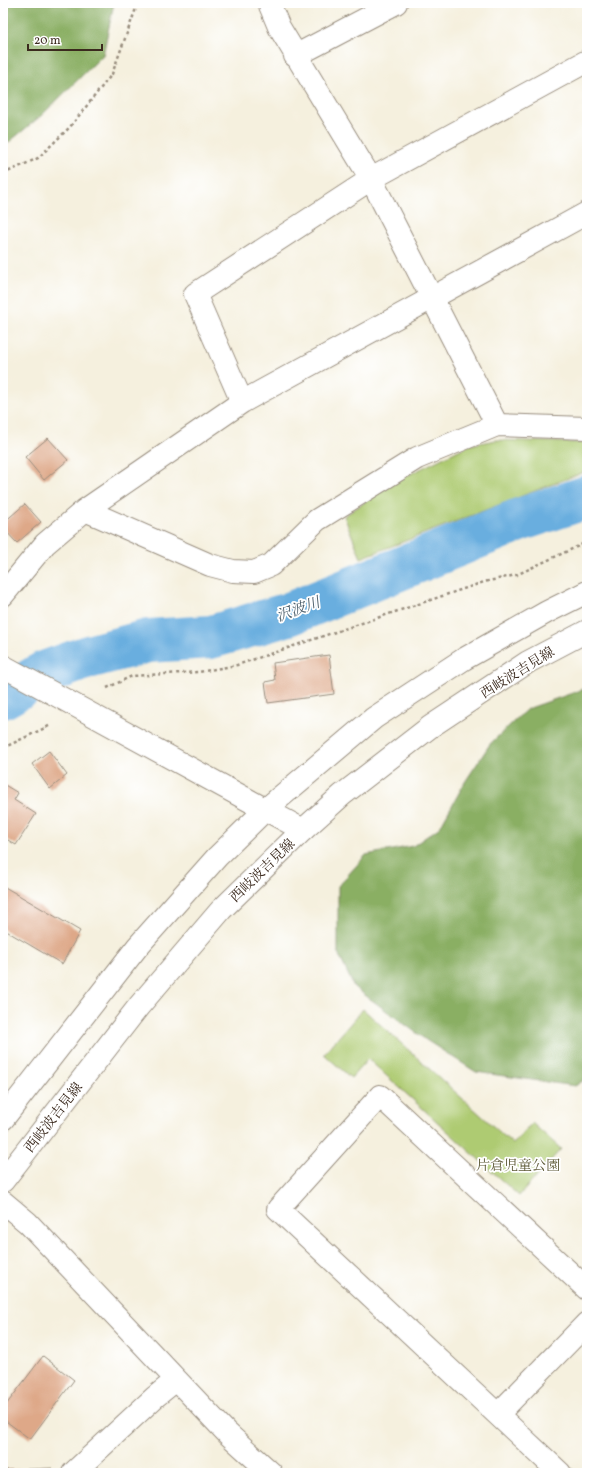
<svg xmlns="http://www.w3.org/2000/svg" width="590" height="1476" viewBox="0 0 590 1476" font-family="Vollkorn,'Noto Serif JP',serif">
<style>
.green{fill:#aecb72;stroke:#747a48}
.forest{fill:#8aaf64;stroke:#626c41}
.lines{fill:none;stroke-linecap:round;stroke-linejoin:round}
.river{stroke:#69aedf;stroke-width:44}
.building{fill:#dea888}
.minor-casing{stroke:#988d7e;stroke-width:24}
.major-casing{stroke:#988d7e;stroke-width:24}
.path{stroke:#988d7e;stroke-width:2.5;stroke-dasharray:3 3;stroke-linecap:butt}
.minor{stroke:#fff;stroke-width:22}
.major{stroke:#fff;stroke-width:22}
.labels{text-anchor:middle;stroke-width:3.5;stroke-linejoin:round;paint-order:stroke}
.street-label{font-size:14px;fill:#3b2a1e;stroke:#fff}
.park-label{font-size:14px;fill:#5e5a37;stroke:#fff}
.water-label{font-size:15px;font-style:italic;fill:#4d5f6b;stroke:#fff}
</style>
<rect width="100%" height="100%" fill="#fff"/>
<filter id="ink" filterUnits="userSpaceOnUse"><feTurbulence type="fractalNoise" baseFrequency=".025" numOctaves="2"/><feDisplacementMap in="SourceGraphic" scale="8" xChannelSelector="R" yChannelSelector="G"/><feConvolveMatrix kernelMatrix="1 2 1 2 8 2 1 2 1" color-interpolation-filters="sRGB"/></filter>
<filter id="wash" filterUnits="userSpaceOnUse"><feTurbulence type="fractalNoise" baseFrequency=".012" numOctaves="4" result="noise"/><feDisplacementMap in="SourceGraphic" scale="16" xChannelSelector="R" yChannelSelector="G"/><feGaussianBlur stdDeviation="0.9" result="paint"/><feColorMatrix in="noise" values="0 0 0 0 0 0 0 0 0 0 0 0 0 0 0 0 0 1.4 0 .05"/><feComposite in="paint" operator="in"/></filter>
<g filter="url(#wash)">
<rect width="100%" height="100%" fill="#f5f0de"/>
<path class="green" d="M 496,440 L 587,443 L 587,471 L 361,558 L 344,516 L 398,480 L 469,445 Z
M 363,1009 L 513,1144 L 532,1123 L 561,1149 L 519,1196 L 368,1059 L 351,1078 L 324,1054 Z"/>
<path class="forest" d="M 3,3 L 114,3 L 103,55 L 42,115 L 3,147 Z
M 587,688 L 587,1078 L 575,1086 L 476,1072 L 426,1040 L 354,987 L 338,953 L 338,886 L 366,855 L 413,846 L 440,827 L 465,782 L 490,744 L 527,709 Z"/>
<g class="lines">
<path class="river" d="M 3,697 L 44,673 L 88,657 L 148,641 L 211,637 L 289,614 L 519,520 L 587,497"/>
</g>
<g id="blocks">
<path class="building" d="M 48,438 L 68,460 L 44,480 L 25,457 Z
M 25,504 L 41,522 L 17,543 L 3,528 L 3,523 Z
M 329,655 L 334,694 L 268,703 L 265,682 L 275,680 L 273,663 Z
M 49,751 L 67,775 L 50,789 L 32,764 Z
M 3,784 L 18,793 L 14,800 L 36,814 L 16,845 L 3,837 Z
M 3,886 L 80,931 L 62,964 L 3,929 Z
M 43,1356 L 74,1380 L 30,1439 L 3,1419 L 3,1409 Z
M 52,1468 L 56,1473 L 3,1473 L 3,1470 Z"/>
</g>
</g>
<g filter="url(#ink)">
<use href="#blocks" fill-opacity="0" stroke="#988d7e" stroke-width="1"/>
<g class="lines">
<g class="minor-casing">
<path id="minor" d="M 269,3 L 279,27 L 371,179 L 497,425
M 295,56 L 396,3
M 242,402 L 195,294 L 371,179 L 587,61
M 85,510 L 210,565 L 233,571 L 254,572 L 271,565 L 317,520 L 417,458 L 497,425 L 587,428
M 3,595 L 45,544 L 85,510 L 242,402 L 587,213
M 3,666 L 303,830
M 3,1202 L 28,1223 L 227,1433 L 271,1473
M 498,1414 L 587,1323
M 73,1473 L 155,1397 L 176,1380
M 560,1473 L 278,1209 L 380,1096 L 587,1289"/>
</g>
<g class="major-casing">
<path id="major" d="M 3,1119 L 138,946 L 217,857 L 265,810 L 374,718 L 464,659 L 547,612 L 587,592
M 3,1181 L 139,1006 L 221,910 L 303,830 L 342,795 L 430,727 L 528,662 L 587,631"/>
</g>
<path class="path" d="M 3,174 L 38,158 L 70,127 L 112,74 L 138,3
M 107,688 L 132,676 L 199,672 L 237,665 L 484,582 L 516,575 L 587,542
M 3,748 L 51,725"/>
<use href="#minor" class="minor"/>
<use href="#major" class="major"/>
</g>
</g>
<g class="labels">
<g class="street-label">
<text transform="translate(517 672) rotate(-32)" y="5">西岐波吉見線</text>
<text transform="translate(262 870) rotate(-44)" y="5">西岐波吉見線</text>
<text transform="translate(53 1117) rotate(-52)" y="5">西岐波吉見線</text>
</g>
<g class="park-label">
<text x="518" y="1170">片倉児童公園</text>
</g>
<g class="water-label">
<text transform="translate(298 609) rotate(-20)" y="5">沢波川</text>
</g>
</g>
<rect width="590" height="1476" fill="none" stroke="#fff" stroke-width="16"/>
<path d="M28 44v6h74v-6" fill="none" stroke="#3b2a1e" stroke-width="2"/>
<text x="34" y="44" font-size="12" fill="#3b2a1e" stroke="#ffffff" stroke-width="3" paint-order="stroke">20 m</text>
</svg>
